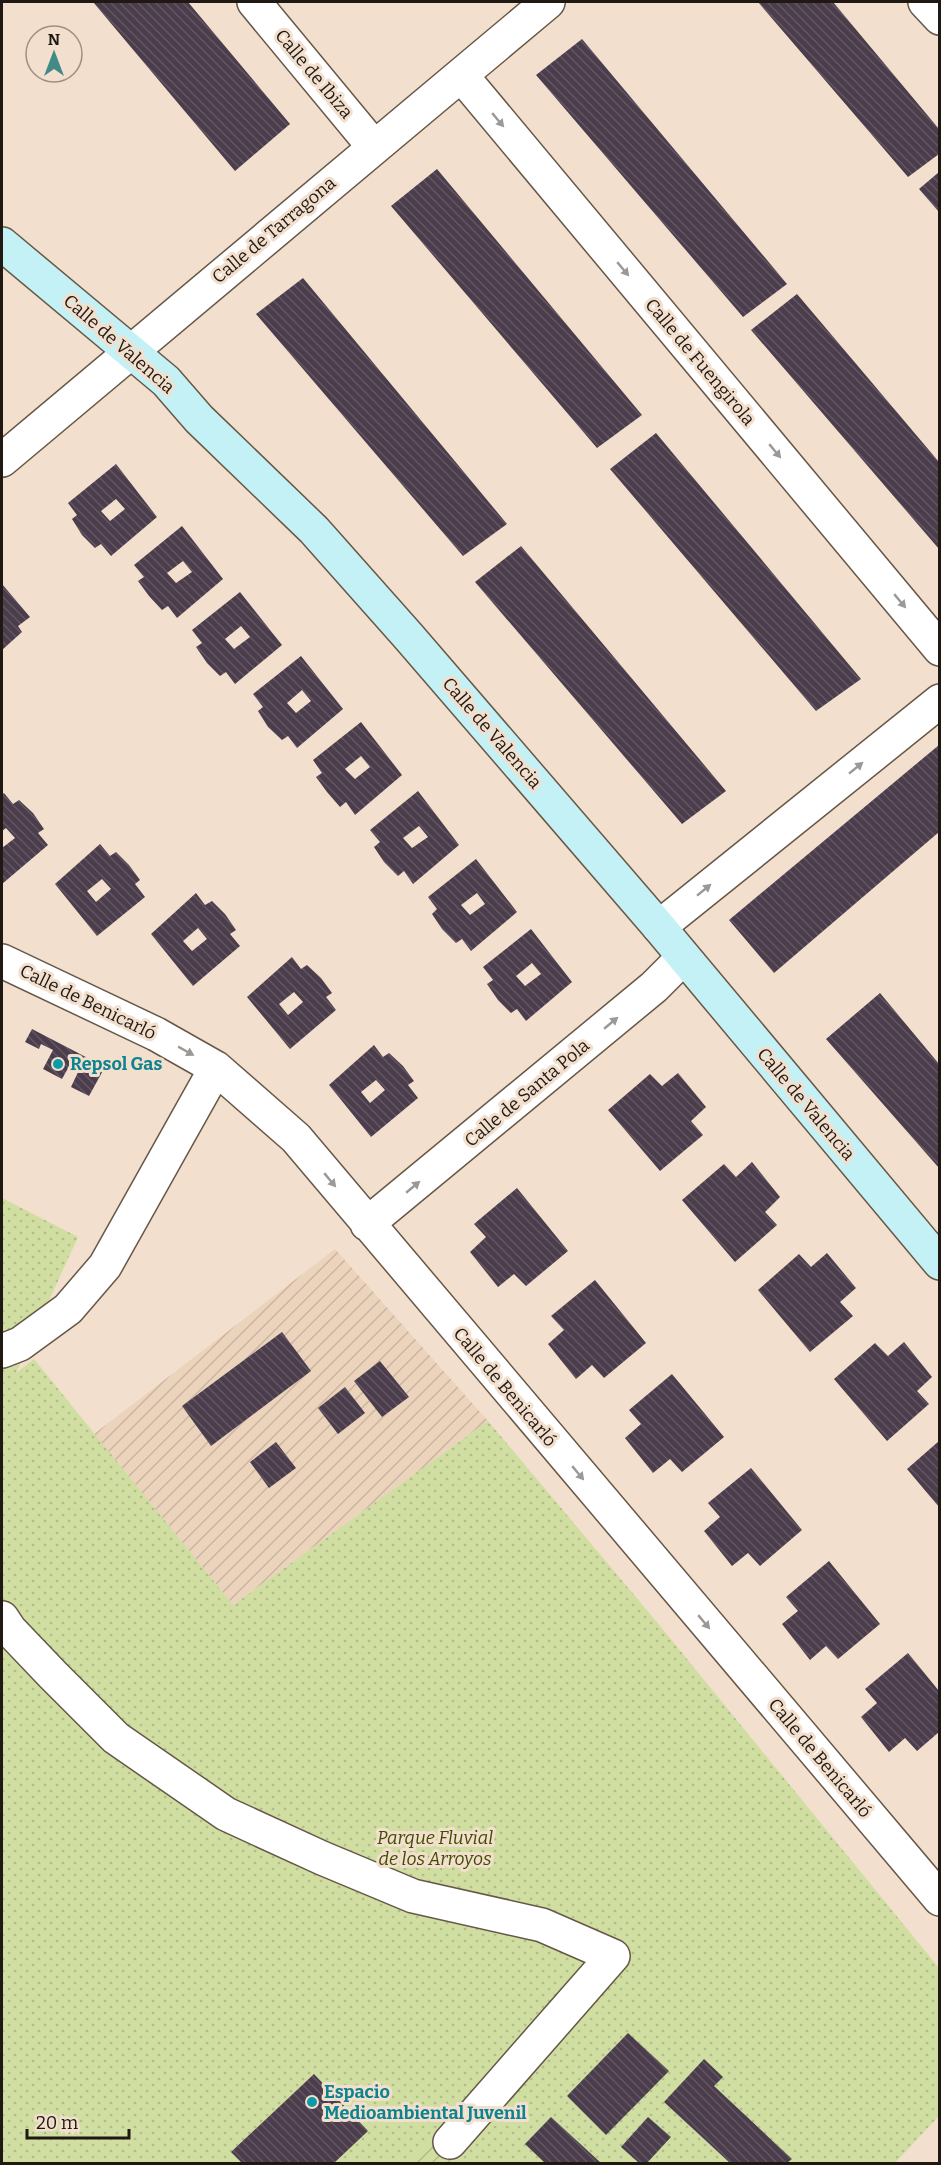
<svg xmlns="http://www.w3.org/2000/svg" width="941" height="2165" viewBox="0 0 941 2165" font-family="Bitter,serif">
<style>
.industrial{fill:url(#industrial-furrows)}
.grass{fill:url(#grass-dots)}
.garden{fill:url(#garden-furrows)}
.building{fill:url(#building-back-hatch);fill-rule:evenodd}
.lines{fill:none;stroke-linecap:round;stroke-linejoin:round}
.street-casing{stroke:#675747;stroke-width:36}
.secondary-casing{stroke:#675747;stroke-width:36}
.street{stroke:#fff;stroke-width:33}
.secondary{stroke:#c4f1f5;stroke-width:33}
.oneway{fill:#9b9895}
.culture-dot{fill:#0f9aa8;stroke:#f2dfcd;stroke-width:2}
.labels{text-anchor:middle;stroke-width:6;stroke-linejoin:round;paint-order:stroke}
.street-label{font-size:18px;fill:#201913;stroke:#f2dfcd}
.culture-label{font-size:18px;font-weight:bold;fill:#0d838f;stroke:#f2dfcd;text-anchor:start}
.park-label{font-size:18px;font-style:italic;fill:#424d01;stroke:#f2dfcd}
</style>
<defs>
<pattern id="industrial-furrows" width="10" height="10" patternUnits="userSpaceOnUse" patternTransform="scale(1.5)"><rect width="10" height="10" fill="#ecd3bc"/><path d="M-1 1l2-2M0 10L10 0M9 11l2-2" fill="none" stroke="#cab5a1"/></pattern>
<pattern id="grass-dots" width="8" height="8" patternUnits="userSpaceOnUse" patternTransform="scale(1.5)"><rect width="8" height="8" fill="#d0dea1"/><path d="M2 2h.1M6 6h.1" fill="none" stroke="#b2be8a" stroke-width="1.8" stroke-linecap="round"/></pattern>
<pattern id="garden-furrows" width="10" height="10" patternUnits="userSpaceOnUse" patternTransform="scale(1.5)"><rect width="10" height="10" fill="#d0dea1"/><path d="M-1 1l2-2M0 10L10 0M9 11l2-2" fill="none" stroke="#b2be8a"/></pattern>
<pattern id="building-back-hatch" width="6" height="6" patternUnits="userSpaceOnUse" patternTransform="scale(1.5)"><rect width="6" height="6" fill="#4c3d4c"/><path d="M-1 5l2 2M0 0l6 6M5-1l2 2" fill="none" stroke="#625662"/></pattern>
</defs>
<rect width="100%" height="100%" fill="#f2dfcd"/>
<path class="industrial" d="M 335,1249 L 488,1421 L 233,1605 L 94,1434 Z"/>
<path class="grass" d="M 2,1198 L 78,1237 L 16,1373 L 34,1359 L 233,1605 L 488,1421 L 656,1621 L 939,1968 L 939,2116 L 895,2163 L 2,2163 Z"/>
<path class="garden" d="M 433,2137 L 461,2163 L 407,2164 Z"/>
<path class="building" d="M 93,2 L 188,2 L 290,124 L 235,171 Z
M 758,2 L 833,2 L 939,129 L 939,154 L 908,177 Z
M 582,39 L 787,284 L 743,317 L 536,75 Z
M 437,169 L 642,415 L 597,448 L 391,206 Z
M 939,172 L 939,212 L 919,189 Z
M 303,278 L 507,524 L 463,556 L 256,314 Z
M 797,294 L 939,462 L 939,549 L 751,330 Z
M 656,433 L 861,679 L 816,711 L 610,469 Z
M 116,464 L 157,517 L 111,556 L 101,544 L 95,548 L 82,535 L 72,519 L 77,515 L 68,503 ZM 116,499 L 125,509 L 110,521 L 101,511 Z
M 182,526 L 223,579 L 177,618 L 168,606 L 162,610 L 149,596 L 138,581 L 144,577 L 134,565 ZM 183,561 L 192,572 L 176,583 L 167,573 Z
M 521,546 L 726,791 L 682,824 L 475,582 Z
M 2,584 L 30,617 L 18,626 L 22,632 L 2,650 Z
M 240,592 L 282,645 L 235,684 L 226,672 L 220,676 L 207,663 L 196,647 L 202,643 L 192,630 ZM 241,626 L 250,637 L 234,649 L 225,639 Z
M 301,656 L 343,709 L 297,748 L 288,736 L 282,740 L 268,727 L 258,711 L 263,707 L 253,694 ZM 302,690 L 311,701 L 296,713 L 287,703 Z
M 361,722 L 402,775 L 355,815 L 346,802 L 340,807 L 327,792 L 316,777 L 322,773 L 313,760 ZM 361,756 L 370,767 L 355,779 L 345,769 Z
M 939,745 L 939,832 L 774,973 L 729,920 Z
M 418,791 L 459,845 L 413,884 L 404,871 L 398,876 L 384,862 L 374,847 L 380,842 L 370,830 ZM 419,826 L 428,837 L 412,848 L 403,838 Z
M 4,793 L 13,804 L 19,800 L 33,813 L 44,829 L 38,833 L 48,845 L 2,884 L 2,848 L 15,838 L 6,828 L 2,831 L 2,795 Z
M 100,844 L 110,856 L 116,852 L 129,865 L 140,880 L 135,884 L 145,897 L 97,936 L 55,884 ZM 102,879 L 111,889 L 96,902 L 87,891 Z
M 476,859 L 517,912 L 471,951 L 462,939 L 456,943 L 442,929 L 432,914 L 437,909 L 428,897 ZM 477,893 L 485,904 L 470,915 L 461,905 Z
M 196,893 L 205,905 L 212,901 L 225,914 L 236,930 L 230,934 L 240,946 L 193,986 L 151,934 ZM 198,928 L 207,939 L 192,951 L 183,941 Z
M 531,929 L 572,982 L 526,1021 L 517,1009 L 511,1013 L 498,1000 L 487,984 L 493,980 L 483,967 ZM 532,963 L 541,974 L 525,986 L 516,976 Z
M 292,957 L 301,969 L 307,965 L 321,978 L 332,993 L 326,997 L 336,1010 L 290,1049 L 247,997 ZM 294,992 L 303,1002 L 288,1015 L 279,1004 Z
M 880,993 L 939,1064 L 939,1168 L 826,1039 Z
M 32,1029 L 105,1067 L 89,1096 L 71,1087 L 81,1066 L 72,1061 L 62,1079 L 43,1069 L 53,1050 L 41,1044 L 39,1049 L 25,1042 Z
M 374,1045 L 383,1057 L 389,1053 L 403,1066 L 414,1081 L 408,1085 L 418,1098 L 371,1137 L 329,1085 ZM 376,1080 L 385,1090 L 370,1103 L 361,1092 Z
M 678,1073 L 706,1107 L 691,1121 L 703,1135 L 660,1171 L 608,1110 L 650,1074 L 662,1086 Z
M 752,1162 L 780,1197 L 765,1212 L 777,1225 L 735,1262 L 682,1200 L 724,1164 L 736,1177 Z
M 517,1188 L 568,1251 L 526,1286 L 514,1274 L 498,1287 L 470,1252 L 486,1237 L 474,1224 Z
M 827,1253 L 856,1288 L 840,1302 L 853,1316 L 810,1352 L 758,1290 L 799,1254 L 811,1267 Z
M 595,1280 L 646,1343 L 604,1378 L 592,1365 L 576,1379 L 548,1344 L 564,1330 L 551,1316 Z
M 282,1332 L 311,1371 L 211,1446 L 182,1406 Z
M 904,1342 L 932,1377 L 917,1391 L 929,1404 L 887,1441 L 834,1379 L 875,1343 L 888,1356 Z
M 380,1361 L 409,1397 L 382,1417 L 354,1381 Z
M 672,1374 L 724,1437 L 682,1472 L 670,1459 L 653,1473 L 625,1438 L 641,1424 L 629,1410 Z
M 345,1387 L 365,1413 L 338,1434 L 318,1408 Z
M 939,1441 L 939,1507 L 907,1469 Z
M 276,1442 L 296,1468 L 269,1488 L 250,1462 Z
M 751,1468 L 802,1530 L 760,1566 L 748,1553 L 732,1566 L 704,1531 L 720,1517 L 708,1503 Z
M 829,1561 L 880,1624 L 838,1659 L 826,1646 L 810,1660 L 782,1624 L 798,1611 L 786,1597 Z
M 908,1653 L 939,1691 L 939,1732 L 917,1751 L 905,1738 L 889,1752 L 861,1717 L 877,1703 L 865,1689 Z
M 628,2033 L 669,2071 L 606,2135 L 567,2096 Z
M 704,2059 L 723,2077 L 714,2086 L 792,2159 L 787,2163 L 730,2163 L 664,2102 Z
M 314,2074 L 368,2131 L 334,2163 L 242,2163 L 231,2152 Z
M 551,2117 L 601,2163 L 545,2163 L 525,2144 Z
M 648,2117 L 671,2137 L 647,2163 L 639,2163 L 621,2147 Z"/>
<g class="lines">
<g class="street-casing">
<path id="street" d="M 254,2 L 374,147
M 925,2 L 940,18
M 461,75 L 940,649
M 2,460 L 548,2
M 659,927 L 940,701
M 2,961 L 156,1034 L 216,1068 L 296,1138 L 940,1899
M 367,1224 L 654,987 L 683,958
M 2,1351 L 20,1344 L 68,1309 L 105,1266 L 216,1068
M 2,1618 L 10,1630 L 53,1675 L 116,1738 L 226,1814 L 322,1858 L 413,1896 L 542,1925 L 613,1956 L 450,2142"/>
</g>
<g class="secondary-casing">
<path id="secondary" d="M 2,244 L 166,381 L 199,419 L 314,530 L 409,637 L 659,927 L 940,1263"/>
</g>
<use href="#street" class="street"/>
<use href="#secondary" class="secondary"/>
</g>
<defs><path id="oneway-solid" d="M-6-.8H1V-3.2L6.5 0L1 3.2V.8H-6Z" transform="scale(1.5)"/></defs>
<g class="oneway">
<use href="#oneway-solid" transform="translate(498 120) rotate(50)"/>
<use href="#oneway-solid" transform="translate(623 269) rotate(50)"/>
<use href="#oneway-solid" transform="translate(775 451) rotate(50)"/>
<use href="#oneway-solid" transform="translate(900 601) rotate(50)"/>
<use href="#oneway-solid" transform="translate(856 768) rotate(-39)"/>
<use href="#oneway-solid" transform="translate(704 890) rotate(-39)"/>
<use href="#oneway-solid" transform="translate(611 1023) rotate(-40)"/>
<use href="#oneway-solid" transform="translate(186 1051) rotate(29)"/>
<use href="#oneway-solid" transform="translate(330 1180) rotate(50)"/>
<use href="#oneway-solid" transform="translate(413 1187) rotate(-40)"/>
<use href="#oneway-solid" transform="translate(578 1473) rotate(50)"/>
<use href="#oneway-solid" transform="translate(704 1622) rotate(50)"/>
</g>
<g class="culture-dot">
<circle cx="58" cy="1064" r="6"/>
<circle cx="312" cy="2102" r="6"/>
</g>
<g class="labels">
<g class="street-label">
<text transform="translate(314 74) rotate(50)" y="6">Calle de Ibiza</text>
<text transform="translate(274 230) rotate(-40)" y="6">Calle de Tarragona</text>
<text transform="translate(119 344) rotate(41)" y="6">Calle de Valencia</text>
<text transform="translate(700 362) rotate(50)" y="6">Calle de Fuengirola</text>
<text transform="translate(492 733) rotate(49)" y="6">Calle de Valencia</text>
<text transform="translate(88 1002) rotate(26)" y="6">Calle de Benicarló</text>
<text transform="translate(527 1093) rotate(-40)" y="6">Calle de Santa Pola</text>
<text transform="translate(806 1104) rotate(50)" y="6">Calle de Valencia</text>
<text transform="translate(505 1387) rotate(50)" y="6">Calle de Benicarló</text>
<text transform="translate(820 1758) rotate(50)" y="6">Calle de Benicarló</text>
</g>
<g class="culture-label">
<text x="70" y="1070">Repsol Gas</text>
<text x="324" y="2098">Espacio<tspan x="324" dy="21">Medioambiental Juvenil</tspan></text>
</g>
<g class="park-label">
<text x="435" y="1844">Parque Fluvial<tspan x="435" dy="21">de los Arroyos</tspan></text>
</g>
</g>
<rect width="941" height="2165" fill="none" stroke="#201913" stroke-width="6"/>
<g transform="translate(54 54)"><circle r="28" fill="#f2dfcd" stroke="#9e9083" stroke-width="1.5"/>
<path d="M0-4.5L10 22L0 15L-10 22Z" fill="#428a87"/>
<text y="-9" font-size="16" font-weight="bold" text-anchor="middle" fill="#201913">N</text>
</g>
<path d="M27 2129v9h102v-9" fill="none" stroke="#201913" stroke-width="3"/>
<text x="36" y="2129" font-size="18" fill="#201913" stroke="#f2dfcd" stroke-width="4.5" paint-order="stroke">20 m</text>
</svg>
